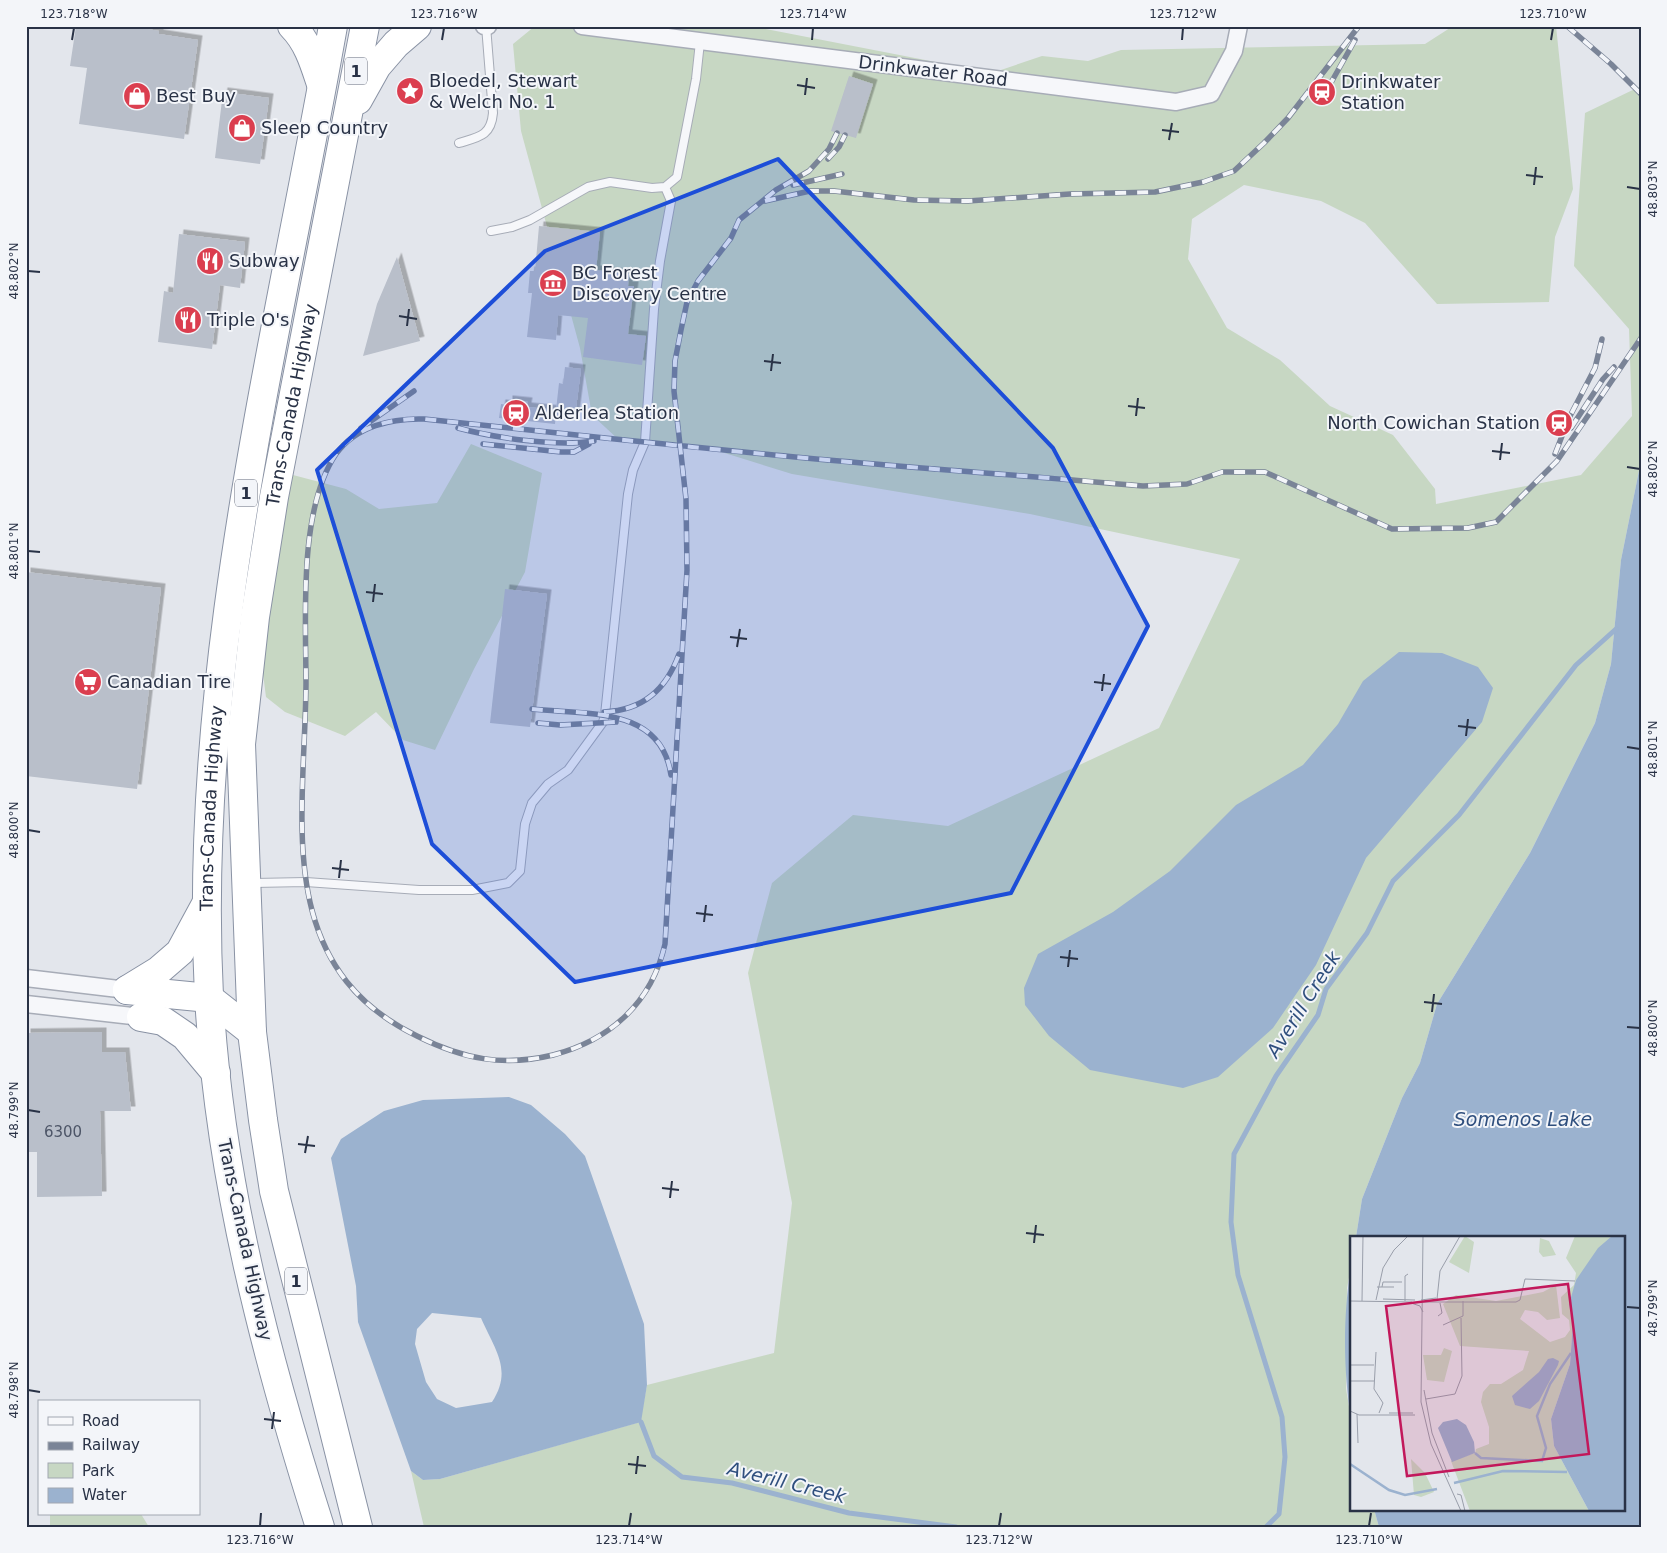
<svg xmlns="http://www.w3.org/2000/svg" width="1667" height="1553" viewBox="0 0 1667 1553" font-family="'DejaVu Sans',sans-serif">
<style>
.green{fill:#c7d7c3}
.water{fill:#9bb2cf;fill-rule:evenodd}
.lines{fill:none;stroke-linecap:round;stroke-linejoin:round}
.stream{stroke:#9bb2cf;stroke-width:5}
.building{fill:#b9bfca;filter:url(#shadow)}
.lane-casing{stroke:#a7acb7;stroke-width:10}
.street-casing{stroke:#a7acb7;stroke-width:19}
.highway-casing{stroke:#8992a4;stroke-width:30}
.lane{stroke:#f6f7fa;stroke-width:8}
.street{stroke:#f6f7fa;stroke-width:16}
.highway{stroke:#fff;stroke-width:28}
.rail-casing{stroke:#7a8497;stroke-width:5.5}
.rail{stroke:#f3f5f9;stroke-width:4;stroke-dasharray:11;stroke-linecap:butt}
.marked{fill:#1d4ed8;fill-opacity:0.2;stroke:#1d4ed8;stroke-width:4;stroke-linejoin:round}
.ticks{fill:none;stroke:#293246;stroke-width:2}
.labels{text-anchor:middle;stroke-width:4;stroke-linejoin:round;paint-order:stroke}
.number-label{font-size:15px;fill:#4d5567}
.shield{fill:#f3f5f9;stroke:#666c7c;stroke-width:1}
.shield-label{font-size:16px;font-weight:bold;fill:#293246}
.street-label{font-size:18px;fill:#293246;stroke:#f3f5f9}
.poi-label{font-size:18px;fill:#293246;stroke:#f3f5f9;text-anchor:start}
.water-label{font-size:19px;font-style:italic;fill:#2f4f7e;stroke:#f3f5f9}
.inset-river{fill:none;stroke:#9bb2cf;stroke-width:2.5}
.inset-road{fill:none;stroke:#999eaa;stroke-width:1}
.view{fill:#c2185b;fill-opacity:0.15;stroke:#c2185b;stroke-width:2.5}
.inset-edge{fill:none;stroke:#293246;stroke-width:2.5}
.neatline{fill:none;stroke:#293246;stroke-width:2}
.ticks-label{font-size:12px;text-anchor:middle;fill:#293246}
</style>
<defs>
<filter id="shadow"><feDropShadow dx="4.5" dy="-4.5" stdDeviation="0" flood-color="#0004"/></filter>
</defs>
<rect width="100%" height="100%" fill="#e3e6ec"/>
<path class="green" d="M 535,26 L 750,26 L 992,73 L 1042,56 L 1088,61 L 1121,50 L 1425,44 L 1453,26 L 1556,26 L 1573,189 L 1555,237 L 1549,302 L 1437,304 L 1365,223 L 1321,201 L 1244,185 L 1192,219 L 1188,259 L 1227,328 L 1280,360 L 1330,406 L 1393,435 L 1435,489 L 1436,504 L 1581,475 L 1632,416 L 1629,329 L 1574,266 L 1585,113 L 1641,86 L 1641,461 L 1621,560 L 1611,664 L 1595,723 L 1530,853 L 1437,1004 L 1420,1063 L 1402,1098 L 1362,1199 L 1356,1237 L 1351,1237 L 1351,1267 L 1347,1288 L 1346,1389 L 1351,1418 L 1351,1509 L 1374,1509 L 1379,1527 L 424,1527 L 411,1471 L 423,1480 L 440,1479 L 640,1422 L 647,1385 L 774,1353 L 792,1203 L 748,973 L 772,883 L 853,815 L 948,826 L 1159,728 L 1240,559 L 1030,514 L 792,474 L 715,450 L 619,440 L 592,415 L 580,348 L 521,131 L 513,44 Z
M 471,444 L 542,473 L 525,572 L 474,669 L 435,750 L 403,740 L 376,712 L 345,736 L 285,712 L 266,697 L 261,658 L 277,481 L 293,475 L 346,489 L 379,509 L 437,503 Z
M 50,1514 L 141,1514 L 149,1527 L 50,1527 Z"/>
<path class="water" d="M 1641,461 L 1641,1527 L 1379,1527 L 1374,1509 L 1623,1509 L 1623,1237 L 1356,1237 L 1362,1199 L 1402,1098 L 1420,1063 L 1437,1004 L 1530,853 L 1595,723 L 1611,664 L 1621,560 Z
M 1399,652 L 1442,653 L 1478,667 L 1493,688 L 1482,722 L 1366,858 L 1316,965 L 1273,1028 L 1218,1077 L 1183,1088 L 1090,1070 L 1049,1036 L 1025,1005 L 1024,988 L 1038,954 L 1113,912 L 1170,871 L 1236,805 L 1303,765 L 1338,724 L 1363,681 Z
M 509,1097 L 531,1105 L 565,1134 L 585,1156 L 644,1324 L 647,1385 L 641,1422 L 440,1479 L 423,1480 L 411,1471 L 358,1322 L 356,1286 L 331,1158 L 341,1139 L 384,1111 L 423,1100 ZM 432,1313 L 481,1318 C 495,1350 513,1370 492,1402 L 456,1408 L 437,1399 L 426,1382 L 415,1344 L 417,1329 Z
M 1351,1267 L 1351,1418 C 1343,1371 1343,1314 1351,1267 Z"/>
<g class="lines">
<path class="stream" d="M 641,1422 L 654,1456 L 682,1477 L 732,1483 L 849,1513 L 956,1527
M 1266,1527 L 1279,1514 L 1285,1457 L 1282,1417 L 1238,1275 L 1231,1222 L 1234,1154 L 1276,1076 L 1318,1015 L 1326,989 L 1367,933 L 1393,881 L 1459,815 L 1576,665 L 1616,629"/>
</g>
<path class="building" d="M 76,26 L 129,26 L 159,31 L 159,34 L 198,40 L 184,139 L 79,124 L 87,68 L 70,66 Z
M 849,76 L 873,84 L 856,138 L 831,131 Z
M 223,92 L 269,98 L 260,164 L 215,158 Z
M 539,226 L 600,232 L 596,270 L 629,274 L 628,286 L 634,286 L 628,334 L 646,336 L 642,365 L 583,357 L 588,318 L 558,315 L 556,340 L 527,337 L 532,293 L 528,293 L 530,271 L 535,271 Z
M 179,234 L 245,242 L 240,288 L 220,285 L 212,349 L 158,342 L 164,291 L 173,293 Z
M 397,257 L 420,341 L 363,356 L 377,304 Z
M 565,367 L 581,369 L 575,416 L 556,414 L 555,424 L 499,418 L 501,404 L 508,405 L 508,400 L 528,402 L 527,407 L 556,410 L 559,383 L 563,384 Z
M 26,572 L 161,588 L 137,789 L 26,776 Z
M 505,589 L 547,594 L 530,727 L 490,723 Z
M 102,1032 L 102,1052 L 125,1052 L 131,1111 L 100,1111 L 102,1196 L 37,1197 L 37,1152 L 26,1152 L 26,1033 Z"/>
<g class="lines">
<g class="lane-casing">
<path id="lane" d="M 459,143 C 479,137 491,136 493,113 L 486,26
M 491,231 L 512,227 L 530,220 L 588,187 L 610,182 L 652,188 L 665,187 L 677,177 L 696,79 L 700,42
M 250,883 L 306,882 L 419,890 L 472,890 L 508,883 L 520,871 L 525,824 L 532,803 L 548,784 L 568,770 L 603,722 L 605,715 L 628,494 L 633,470 L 645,442 L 654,309 L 660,261 L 671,201 L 665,187"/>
</g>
<g class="street-casing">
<path id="street" d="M 484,26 L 488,26
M 582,26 L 1176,102 L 1211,94 L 1234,51 L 1239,26
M 26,978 L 127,990
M 26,1004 L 141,1017"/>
</g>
<g class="highway-casing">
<g id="highway">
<path d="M 292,26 C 308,42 314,63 321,84"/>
<path d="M 358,100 L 377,66 L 396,44 L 417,26"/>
<path d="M 127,990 L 209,998 L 252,1032"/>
<path d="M 127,990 L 158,971 L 180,952 L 206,904"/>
<path d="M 141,1017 L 163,1021 L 185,1036 L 216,1073"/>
<path id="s1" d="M 320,1527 C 265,1354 219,1178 209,996 C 192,668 276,347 333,26"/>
<path id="s2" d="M 358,1527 L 274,1191 L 263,1120 L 252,1032 L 241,744 L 255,617 L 274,497 L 365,26"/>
</g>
</g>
<use href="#lane" class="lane"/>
<use href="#street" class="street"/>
<use href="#highway" class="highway"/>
<g class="rail-casing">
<path id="rail" d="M 1567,26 L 1611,64 L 1641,94
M 1328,88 L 1355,40
M 837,133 L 829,149 L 809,171 L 776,190 L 739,220 L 731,238 L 698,281 L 687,302 L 681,330 L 675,361 L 674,391 L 686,499 L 687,570 L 665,944 C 652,1002 611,1040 553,1055 C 503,1067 463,1059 417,1036 C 271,965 305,816 306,684 C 306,619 298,510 336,454 C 356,426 392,418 424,419 C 541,431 657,444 774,455 C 897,467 1020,475 1143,486 L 1187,484 L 1222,472 L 1265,472 L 1392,529 L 1468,528 L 1496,522 L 1557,461 L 1641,338
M 828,159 L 839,147 L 845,135
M 793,185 L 842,174
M 765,201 L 810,191 L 834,191 L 914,200 L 968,201 L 1070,194 L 1155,192 L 1203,182 L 1234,171 L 1264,143 L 1288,118 L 1359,26
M 361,428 L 414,391
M 458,428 C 495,438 557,447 594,441
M 1571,428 L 1603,379 L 1614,367
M 483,444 L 561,452 L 574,452 L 589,444
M 1555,454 L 1569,418 L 1595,368 L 1602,339
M 532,709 C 584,715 661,705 671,775
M 604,712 C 643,710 666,690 679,654
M 538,723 L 560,725 L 616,722"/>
</g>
<use href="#rail" class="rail"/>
</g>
<path class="marked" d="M 778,159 L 1053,448 L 1148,626 L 1011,893 L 575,982 L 432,844 L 317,470 L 545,251 Z"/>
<path class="ticks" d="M 72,40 L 74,28M 442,40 L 444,28M 812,40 L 813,28M 1182,40 L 1183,28M 1551,40 L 1553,28M 797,85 L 815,88M 805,95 L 807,78M 1162,130 L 1179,132M 1169,140 L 1172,123M 1526,175 L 1543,177M 1534,185 L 1536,167M 1627,187 L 1640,189M 28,271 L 40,272M 399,316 L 417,319M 407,326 L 409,309M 764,361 L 781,363M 771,371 L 773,354M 1128,406 L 1145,408M 1136,416 L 1138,398M 1492,451 L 1510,453M 1500,460 L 1502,443M 1627,467 L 1640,469M 28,551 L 40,552M 366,592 L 383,594M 373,602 L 375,584M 730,637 L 747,639M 737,647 L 740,629M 1094,682 L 1111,684M 1102,691 L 1104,674M 1458,726 L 1476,728M 1466,736 L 1468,719M 1627,747 L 1640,749M 28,830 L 40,832M 332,868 L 349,870M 339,878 L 341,860M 696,913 L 713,915M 704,922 L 706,905M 1060,957 L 1078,959M 1068,967 L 1070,950M 1424,1002 L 1442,1004M 1432,1012 L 1434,994M 1627,1027 L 1640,1028M 28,1110 L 40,1112M 298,1144 L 315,1146M 305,1153 L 308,1136M 662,1188 L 679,1190M 670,1198 L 672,1181M 1026,1233 L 1044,1235M 1034,1243 L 1036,1225M 1627,1307 L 1640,1308M 28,1390 L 40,1392M 264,1419 L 281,1421M 272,1429 L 274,1412M 628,1464 L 646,1466M 636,1474 L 638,1456M 260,1526 L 261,1513M 629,1526 L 631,1513M 999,1526 L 1001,1513M 1369,1526 L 1371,1513"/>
<defs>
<g id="sight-disc" transform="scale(1.4375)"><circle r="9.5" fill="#db3e4f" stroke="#f3f5f9"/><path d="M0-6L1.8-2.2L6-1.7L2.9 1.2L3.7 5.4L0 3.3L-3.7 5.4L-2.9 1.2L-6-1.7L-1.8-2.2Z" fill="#fff"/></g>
<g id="station-disc" transform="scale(1.4375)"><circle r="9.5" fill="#db3e4f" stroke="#f3f5f9"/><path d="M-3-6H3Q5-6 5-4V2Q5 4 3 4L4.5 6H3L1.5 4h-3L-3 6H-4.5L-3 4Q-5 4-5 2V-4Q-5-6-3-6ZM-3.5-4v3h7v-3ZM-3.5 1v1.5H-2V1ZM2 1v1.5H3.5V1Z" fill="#fff"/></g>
<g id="shop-disc" transform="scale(1.4375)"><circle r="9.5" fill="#db3e4f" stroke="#f3f5f9"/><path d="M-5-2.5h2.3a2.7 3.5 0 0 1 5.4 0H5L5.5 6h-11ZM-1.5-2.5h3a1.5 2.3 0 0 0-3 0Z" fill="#fff"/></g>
<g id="restaurant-disc" transform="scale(1.4375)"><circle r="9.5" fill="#db3e4f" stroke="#f3f5f9"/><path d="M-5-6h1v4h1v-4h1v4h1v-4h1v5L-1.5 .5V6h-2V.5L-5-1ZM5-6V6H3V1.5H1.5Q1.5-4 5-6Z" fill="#fff"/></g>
<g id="museum-disc" transform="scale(1.4375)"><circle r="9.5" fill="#db3e4f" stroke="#f3f5f9"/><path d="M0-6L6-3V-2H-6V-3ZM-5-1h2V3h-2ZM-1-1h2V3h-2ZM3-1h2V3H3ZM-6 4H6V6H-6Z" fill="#fff"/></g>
<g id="supermarket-disc" transform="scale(1.4375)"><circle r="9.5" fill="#db3e4f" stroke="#f3f5f9"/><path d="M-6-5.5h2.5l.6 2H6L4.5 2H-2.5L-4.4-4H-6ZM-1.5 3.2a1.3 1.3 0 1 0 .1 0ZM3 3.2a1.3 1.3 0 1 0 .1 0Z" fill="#fff"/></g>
</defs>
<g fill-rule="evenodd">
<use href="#sight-disc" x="410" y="91"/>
<use href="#station-disc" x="1322" y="92"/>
<use href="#shop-disc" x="137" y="96"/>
<use href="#shop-disc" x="242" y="128"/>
<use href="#restaurant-disc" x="210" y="261"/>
<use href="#museum-disc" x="553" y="283"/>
<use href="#restaurant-disc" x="188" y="320"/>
<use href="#station-disc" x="516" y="413"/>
<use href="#station-disc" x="1559" y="423"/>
<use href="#supermarket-disc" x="88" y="682"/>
</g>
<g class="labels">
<g class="number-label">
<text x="63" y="1137">6300</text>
</g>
<g class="shield">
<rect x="345" y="57.5" width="22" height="27" rx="4"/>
<rect x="235" y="479.5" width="22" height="27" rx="4"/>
<rect x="285" y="1267.5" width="22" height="27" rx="4"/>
</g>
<g class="shield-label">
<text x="356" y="77">1</text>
<text x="246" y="499">1</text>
<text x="296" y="1287">1</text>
</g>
<g class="street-label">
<text transform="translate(933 71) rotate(7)" y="6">Drinkwater Road</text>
<text dy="6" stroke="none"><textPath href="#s2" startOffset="1138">Trans-Canada Highway</textPath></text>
<text dy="6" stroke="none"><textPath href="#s1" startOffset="732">Trans-Canada Highway</textPath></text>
<text transform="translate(245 1240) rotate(78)" y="6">Trans-Canada Highway</text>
</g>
<g class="poi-label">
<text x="429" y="87">Bloedel, Stewart<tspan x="429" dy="21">&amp; Welch No. 1</tspan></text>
<text x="1341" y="88">Drinkwater<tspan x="1341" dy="21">Station</tspan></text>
<text x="156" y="102">Best Buy</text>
<text x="261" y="134">Sleep Country</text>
<text x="229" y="267">Subway</text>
<text x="572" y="279">BC Forest<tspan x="572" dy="21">Discovery Centre</tspan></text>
<text x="207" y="326">Triple O's</text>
<text x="535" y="419">Alderlea Station</text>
<text x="1540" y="429" text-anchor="end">North Cowichan Station</text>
<text x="107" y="688">Canadian Tire</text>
</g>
<g class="water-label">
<text transform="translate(1303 1004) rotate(-58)" y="7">Averill Creek</text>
<text x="1523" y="1126">Somenos Lake</text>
<text transform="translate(787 1482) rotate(14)" y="7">Averill Creek</text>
</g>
</g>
<g transform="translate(1350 1236)">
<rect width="275" height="275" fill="#e3e6ec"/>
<path d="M 115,0 L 124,6 L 119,37 L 99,26 ZM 225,0 L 262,0 L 226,44 L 225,50 L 219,68 L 223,86 L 220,128 L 201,183 L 204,210 L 239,275 L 120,275 L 101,225 L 125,217 L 126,213 L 139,208 L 139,191 L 131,166 L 133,156 L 140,148 L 151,148 L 173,134 L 179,115 L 110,110 L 93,68 L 106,59 L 146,65 L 193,56 L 206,49 L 210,82 L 197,84 L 188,76 L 175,74 L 170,83 L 200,106 L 215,101 L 220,94 L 219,84 L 212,78 L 211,61 L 224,49 L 226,37 L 216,22 ZM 190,2 L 199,5 L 206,19 L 193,21 L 189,16 ZM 94,112 L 102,115 L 94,146 L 77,144 L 73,119 L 91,119 ZM 61,223 L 75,237 L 84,256 L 71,261 L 64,259 Z" fill="#c7d7c3"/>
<path d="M 262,0 L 275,0 L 275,275 L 239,275 L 204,210 L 201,183 L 220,128 L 223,86 L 219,68 L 226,44 L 248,12 ZM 203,122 L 209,125 L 208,129 L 189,165 L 180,173 L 165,169 L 162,160 L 189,136 L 198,123 ZM 107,183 L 116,189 L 124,206 L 125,217 L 102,226 L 88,192 L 93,186 Z" fill="#9bb2cf"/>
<path class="inset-river" d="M 125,217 L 131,222 L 192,225 L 196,212 L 187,180 L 200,148 L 221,117M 0,228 L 39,254 L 55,259 L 87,253M 104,247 L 153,235 L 217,236"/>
<path class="inset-road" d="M 73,0 L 71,166 L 81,208 L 111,275M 27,51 L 44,51M 32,51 L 33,46 L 52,46M 33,63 L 65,64M 87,63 L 90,35 L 110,0M 26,64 L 33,32 L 44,14 L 58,0M 71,64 L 86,62M 0,65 L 62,66M 12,65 L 13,0M 55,65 L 55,40 L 58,38M 73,66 L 166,66 L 170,64 L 175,43 L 225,45M 61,67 L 70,70 L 73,76M 88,80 L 92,77 L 90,67M 93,89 L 113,80 L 113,65M 26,116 L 24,153 L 33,167 L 29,177M 0,129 L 24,129M 0,145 L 24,145M 74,154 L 82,197 L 99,241M 76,163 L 105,158 L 112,140 L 111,82M 0,175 L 9,179 L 65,179M 39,177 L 63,177M 7,178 L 8,207M 107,258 L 111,259 L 115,275"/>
<path class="view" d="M 218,48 L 239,218 L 57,240 L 36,70 Z"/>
<rect width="275" height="275" class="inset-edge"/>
</g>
<rect width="1667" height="1553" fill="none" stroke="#f3f5f9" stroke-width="55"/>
<rect x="38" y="1400" width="162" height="115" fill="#f3f5f9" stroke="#a2a7b1"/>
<rect x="48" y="1417" width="25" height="8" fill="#f6f7fa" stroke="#a2a7b1"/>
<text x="82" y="1426" font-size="15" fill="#293246">Road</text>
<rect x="48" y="1442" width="25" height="8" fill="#7a8497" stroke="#a2a7b1"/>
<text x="82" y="1450" font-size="15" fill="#293246">Railway</text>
<rect x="48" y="1463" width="25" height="15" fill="#c7d7c3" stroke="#a2a7b1"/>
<text x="82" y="1476" font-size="15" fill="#293246">Park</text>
<rect x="48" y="1488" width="25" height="15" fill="#9bb2cf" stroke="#a2a7b1"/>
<text x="82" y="1500" font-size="15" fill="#293246">Water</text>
<rect x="28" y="28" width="1612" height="1498" class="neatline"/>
<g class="ticks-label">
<text x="74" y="18">123.718°W</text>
<text x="444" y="18">123.716°W</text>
<text x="813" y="18">123.714°W</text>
<text x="1183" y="18">123.712°W</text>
<text x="1553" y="18">123.710°W</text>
<text transform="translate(1653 189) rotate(-90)" y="4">48.803°N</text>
<text transform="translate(14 271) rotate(-90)" y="4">48.802°N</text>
<text transform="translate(1653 469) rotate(-90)" y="4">48.802°N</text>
<text transform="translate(14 551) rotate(-90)" y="4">48.801°N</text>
<text transform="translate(1653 749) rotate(-90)" y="4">48.801°N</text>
<text transform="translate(14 830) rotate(-90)" y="4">48.800°N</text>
<text transform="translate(1653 1028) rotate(-90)" y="4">48.800°N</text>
<text transform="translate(14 1110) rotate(-90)" y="4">48.799°N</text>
<text transform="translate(1653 1308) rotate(-90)" y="4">48.799°N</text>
<text transform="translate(14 1390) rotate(-90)" y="4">48.798°N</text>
<text x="260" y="1544">123.716°W</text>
<text x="629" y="1544">123.714°W</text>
<text x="999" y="1544">123.712°W</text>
<text x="1369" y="1544">123.710°W</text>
</g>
</svg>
